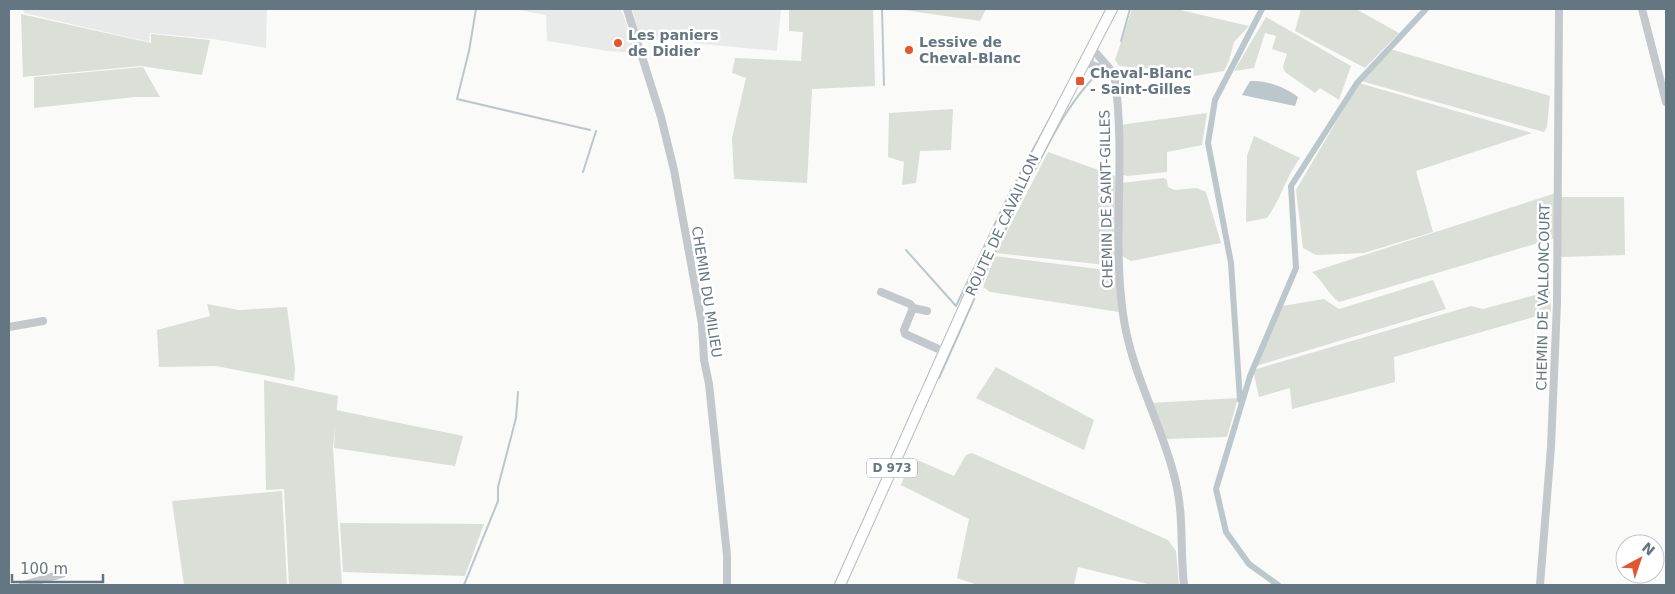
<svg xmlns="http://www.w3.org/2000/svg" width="1675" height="594" viewBox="0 0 1675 594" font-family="'DejaVu Sans',sans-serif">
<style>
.built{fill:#e8e9e9}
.green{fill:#dadfd7}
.water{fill:#bbc7cb}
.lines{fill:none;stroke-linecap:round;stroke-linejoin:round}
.stream{stroke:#bbc7cb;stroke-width:2}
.canal{stroke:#bbc7cb;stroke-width:6}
.major-casing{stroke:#b5babe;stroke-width:12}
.minor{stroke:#c3c8cc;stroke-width:8}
.major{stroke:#fff;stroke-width:10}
.poi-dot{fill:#e4572e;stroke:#fff;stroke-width:2}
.labels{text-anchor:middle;stroke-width:5;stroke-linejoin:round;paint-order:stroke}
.shield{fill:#fff;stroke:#939fa8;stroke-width:1}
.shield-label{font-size:12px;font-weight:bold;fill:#657683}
.poi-label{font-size:14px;font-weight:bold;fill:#657683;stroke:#fff;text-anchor:start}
.street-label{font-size:14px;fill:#657683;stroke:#fff}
</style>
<rect width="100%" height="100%" fill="#fafaf8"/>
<path class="built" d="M 23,9 L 267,9 L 266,48 L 213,39 L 150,33 L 149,42 L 24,13 Z
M 513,9 L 621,9 L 636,53 L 608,51 L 547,41 L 546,15 Z
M 632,9 L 781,9 L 777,51 L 640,38 Z"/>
<path class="green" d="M 789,9 L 873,9 L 875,86 L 812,89 L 807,183 L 734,179 L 732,138 L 746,78 L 732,73 L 735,58 L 801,61 L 803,32 L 789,31 Z
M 897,9 L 986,9 L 980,21 Z
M 1132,9 L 1176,9 L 1249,26 L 1234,42 L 1229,61 L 1224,71 L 1182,78 L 1152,69 L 1119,66 L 1115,60 Z
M 1301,9 L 1356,9 L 1399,33 L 1365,68 L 1295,31 Z
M 21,14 L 151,43 L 151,34 L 210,40 L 202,75 L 141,66 L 23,77 Z
M 1266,17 L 1351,66 L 1339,100 L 1320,88 L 1315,93 L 1285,72 L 1283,67 L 1287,54 L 1272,49 L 1276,36 L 1265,33 L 1254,68 L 1234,71 Z
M 1390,49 L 1550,96 L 1547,127 L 1544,132 L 1361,81 Z
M 143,67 L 160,97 L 135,97 L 34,108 L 34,77 Z
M 1359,83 L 1532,133 L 1416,171 L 1433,232 L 1364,253 L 1316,255 L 1303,248 L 1296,190 Z
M 953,109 L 951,150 L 920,151 L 916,183 L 902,185 L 904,162 L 888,157 L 889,113 Z
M 1207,113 L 1202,145 L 1167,152 L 1167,172 L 1127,176 L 1121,174 L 1120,125 Z
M 1254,136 L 1300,158 C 1286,177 1281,199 1267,218 L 1246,222 L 1247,156 Z
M 1048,152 L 1115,176 L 1115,266 L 996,253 Z
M 1164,178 L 1167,180 L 1168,187 L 1174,190 L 1197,188 L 1206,192 L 1221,243 L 1131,261 L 1120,255 L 1121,183 Z
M 1556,193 L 1555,238 L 1339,302 C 1328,294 1323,281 1312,272 Z
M 1560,197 L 1624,197 L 1625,255 L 1561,257 Z
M 995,256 L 1115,271 L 1119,312 L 990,292 L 983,287 Z
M 1433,280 L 1446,309 L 1256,366 L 1282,306 L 1324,299 L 1339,309 Z
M 1550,291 L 1551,312 L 1394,357 L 1395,382 L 1292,409 L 1290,388 L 1259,397 L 1253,370 L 1471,306 L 1483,309 Z
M 207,304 L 239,310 L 287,307 L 295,368 L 294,381 L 216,366 L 159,367 L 157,330 L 210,316 Z
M 996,367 L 1094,420 L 1084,450 L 976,398 Z
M 264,380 L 338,396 L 333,448 L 342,585 L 289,585 L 284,489 L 266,490 Z
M 1238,398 L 1227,437 L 1166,439 L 1151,403 Z
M 336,410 L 463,436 L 455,466 L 334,448 Z
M 972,453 L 1168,540 L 1176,551 L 1179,585 L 1152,585 L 1078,567 L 1074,585 L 978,585 L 957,578 L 969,519 L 901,485 L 910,463 L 915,459 L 954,476 L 966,455 Z
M 282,491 L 287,585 L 184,585 L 172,501 Z
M 340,523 L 484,524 L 465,576 L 343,572 Z"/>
<path class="water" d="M 1250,81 C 1267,80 1285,87 1298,97 L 1295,106 L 1242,95 Z"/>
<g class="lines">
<path class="stream" d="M 476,9 L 469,51 L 457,99 L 590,130
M 882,9 L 884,85
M 1121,41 L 1130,9
M 583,172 L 596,131
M 906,250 L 956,306 L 1010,192 L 1055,109
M 939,378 C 971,308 1000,236 1036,168 C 1053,135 1069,103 1095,76
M 464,585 L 498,501 L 498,487 L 516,418 L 518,392"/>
<path class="canal" d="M 1240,400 L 1231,263 L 1208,143 L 1215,100 L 1262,9
M 1278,585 L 1249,564 L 1226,532 L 1216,489 L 1250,376 L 1296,268 L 1291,186 L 1357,83 L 1426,9"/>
<g class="major-casing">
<path id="major" d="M 840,585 L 1004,218 L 1112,9"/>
</g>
<path class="minor" d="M 627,9 L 661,117 L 674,170 L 702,324 L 704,360 L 709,384 L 727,555 L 727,585
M 1642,9 L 1666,102
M 1089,55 L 1092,52 L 1095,52 L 1110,69 L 1115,80 C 1126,157 1112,236 1123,314 C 1131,374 1163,425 1176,483 C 1184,517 1180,551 1184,585
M 1090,56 L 1089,64 L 1104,69 L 1111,74
M 881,292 L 910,304 L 913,308 L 904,330 L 905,334 L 945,352
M 913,308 L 927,311
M 9,327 L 43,321
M 23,585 L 62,574
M 1540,585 L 1551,447 L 1557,303 L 1559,9"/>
<use href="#major" class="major"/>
</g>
<g class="poi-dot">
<circle cx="618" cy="43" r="5"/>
<circle cx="909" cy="50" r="5"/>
<rect x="1075" y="76" width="10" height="10" rx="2.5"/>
</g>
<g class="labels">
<rect class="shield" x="867" y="458.5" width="50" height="19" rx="4"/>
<g class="shield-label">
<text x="892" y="472">D 973</text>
</g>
<g class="poi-label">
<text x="628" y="40">Les paniers<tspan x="628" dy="16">de Didier</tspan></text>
<text x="919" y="47">Lessive de<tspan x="919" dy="16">Cheval-Blanc</tspan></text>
<text x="1090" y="78">Cheval-Blanc<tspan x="1090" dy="16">- Saint-Gilles</tspan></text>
</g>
<g class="street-label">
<text transform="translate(1106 199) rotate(-91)" y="5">CHEMIN DE SAINT-GILLES</text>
<text transform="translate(1002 225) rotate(-65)" y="5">ROUTE DE CAVAILLON</text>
<text transform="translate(707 292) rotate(81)" y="5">CHEMIN DU MILIEU</text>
<text transform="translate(1543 297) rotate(-89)" y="5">CHEMIN DE VALLONCOURT</text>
</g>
</g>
<rect width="1675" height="594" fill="none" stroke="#657683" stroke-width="20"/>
<g transform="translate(1640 559) rotate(40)"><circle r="24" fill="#ffffff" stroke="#c1c8cd"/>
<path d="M0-4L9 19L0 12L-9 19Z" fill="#e4572e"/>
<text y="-8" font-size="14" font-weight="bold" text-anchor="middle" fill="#657683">N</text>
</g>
<path d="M12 574v8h91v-8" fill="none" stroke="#657683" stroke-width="2.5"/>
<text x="20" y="574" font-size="15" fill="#657683" stroke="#ffffff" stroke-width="4" paint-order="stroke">100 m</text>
</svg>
